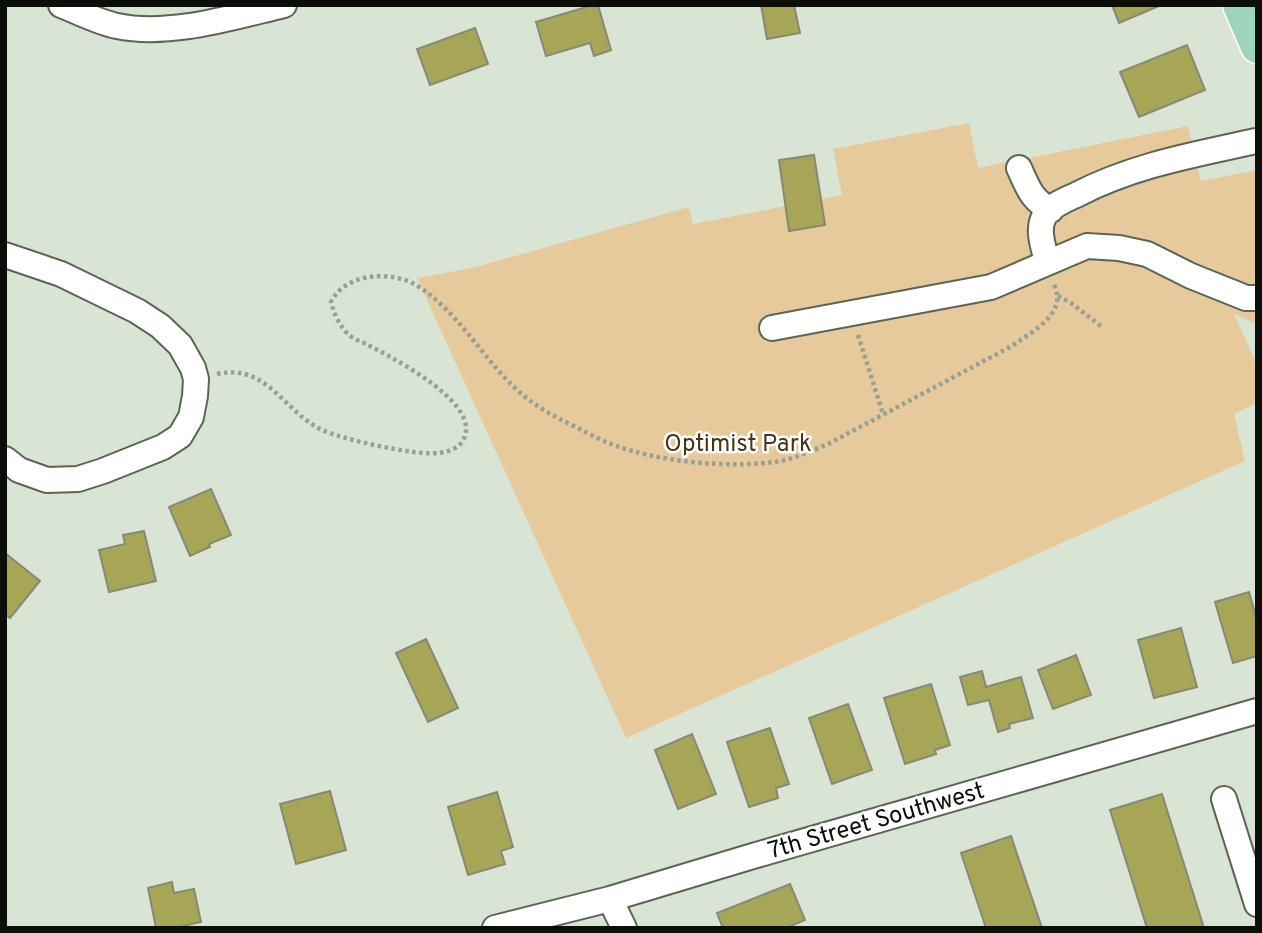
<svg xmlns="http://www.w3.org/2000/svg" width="1262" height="933" viewBox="0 0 1262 933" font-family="Overpass,sans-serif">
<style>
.green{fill:#e6ca9c}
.building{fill:#a7a656;stroke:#888876;stroke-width:2}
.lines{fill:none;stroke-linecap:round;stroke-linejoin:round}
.minor-casing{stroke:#5b6556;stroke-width:28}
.major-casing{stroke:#fff;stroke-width:35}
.path{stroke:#97a093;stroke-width:4.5;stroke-dasharray:3.5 3.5;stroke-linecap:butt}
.minor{stroke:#fff;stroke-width:24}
.major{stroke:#9fd4bc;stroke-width:32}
.labels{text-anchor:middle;stroke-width:5;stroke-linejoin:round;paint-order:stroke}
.park-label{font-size:24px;fill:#473616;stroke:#fff}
.street-label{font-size:24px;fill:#0b0e09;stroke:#fff}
</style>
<rect width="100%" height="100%" fill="#d9e5d4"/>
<path class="green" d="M 969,123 L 978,168 L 1188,126 L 1201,181 L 1257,170 L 1257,324 L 1234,314 L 1257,364 L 1257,403 L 1234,414 L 1245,461 L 626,738 L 417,278 L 472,268 L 689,207 L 693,224 L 842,195 L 833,149 Z"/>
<path class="building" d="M 593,5 L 598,5 L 611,50 L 594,56 L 590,43 L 546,56 L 536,22 Z
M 761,5 L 794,5 L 800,33 L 767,39 Z
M 1112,5 L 1159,5 L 1159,6 L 1119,23 Z
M 475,28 L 488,64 L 430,85 L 417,49 Z
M 1187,45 L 1205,90 L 1139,117 L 1120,72 Z
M 814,155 L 825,225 L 789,231 L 779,160 Z
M 211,489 L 231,535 L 209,544 L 210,547 L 190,556 L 169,507 Z
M 144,531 L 156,581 L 109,592 L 99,550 L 125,544 L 123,535 Z
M 5,553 L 40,581 L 10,618 L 5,614 Z
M 1249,592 L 1257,620 L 1257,656 L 1233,663 L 1215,602 Z
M 1181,628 L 1197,687 L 1154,698 L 1138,640 Z
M 426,639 L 458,708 L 428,722 L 396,653 Z
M 1076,655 L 1091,695 L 1053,709 L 1038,670 Z
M 982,671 L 986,687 L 1021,677 L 1033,718 L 1009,724 L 1010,728 L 998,732 L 989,700 L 968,705 L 960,677 Z
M 931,684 L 950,745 L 935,750 L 936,754 L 905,764 L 884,698 Z
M 848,704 L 872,770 L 832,784 L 809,718 Z
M 770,728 L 789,784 L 776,788 L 778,798 L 749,807 L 727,742 Z
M 692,734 L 716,794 L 678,809 L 655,750 Z
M 330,791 L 346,850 L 296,864 L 280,804 Z
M 497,792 L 513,847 L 501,851 L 505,864 L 468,875 L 448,807 Z
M 1162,794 L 1204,928 L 1147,928 L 1110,810 Z
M 1011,836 L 1042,928 L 986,928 L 961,853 Z
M 172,882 L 174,893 L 194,889 L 201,922 L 174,928 L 156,928 L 148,888 Z
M 790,884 L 805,920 L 786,928 L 723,928 L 717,913 Z"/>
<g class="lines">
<g class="minor-casing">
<path id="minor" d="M 61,5 C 79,12 98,22 117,26 C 170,37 233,17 284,5
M 1019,168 C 1028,187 1031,200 1051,210
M 5,255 L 61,274 L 137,311 L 160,326 L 180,345 L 193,368 L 196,379 L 195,396 L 191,417 L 180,436 L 163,447 L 103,471 L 78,479 L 47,480 L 19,470 L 5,459
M 1047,262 C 1044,248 1036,229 1045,215 C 1052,205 1065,200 1076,195 C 1134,165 1193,155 1256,141
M 772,328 L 991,287 L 1087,246 L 1119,248 L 1147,254 L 1191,276 L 1246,298 L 1257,298
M 1224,799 L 1257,904
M 610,899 L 624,928
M 495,928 L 610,899 L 753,856 L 1257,711"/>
</g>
<g class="major-casing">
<path id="major" d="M 1239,5 L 1257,47"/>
</g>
<path class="path" d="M 1058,296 L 1071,303 L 1102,327
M 858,335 L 883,414
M 217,374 C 266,363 282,409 320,429 C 340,439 416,456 439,453 C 447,452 457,449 462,442 C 487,405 391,357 366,344 C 360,341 353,339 348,334 C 339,325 334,314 331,302 C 345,273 391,270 416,285 C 457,310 481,356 515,388 C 534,406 555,417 578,428 C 589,434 600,440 611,444 C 659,462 724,468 775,462 C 794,459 812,451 830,443 L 1010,347 C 1025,337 1055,320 1057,301 C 1058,295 1056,290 1054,284"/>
<use href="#minor" class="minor"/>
<use href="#major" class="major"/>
</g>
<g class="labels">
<g class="park-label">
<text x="738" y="451">Optimist Park</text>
</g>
<g class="street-label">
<text transform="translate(876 820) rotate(-16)" y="8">7th Street Southwest</text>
</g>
</g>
<rect width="1262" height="933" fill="none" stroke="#0b0e09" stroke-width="14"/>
</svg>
